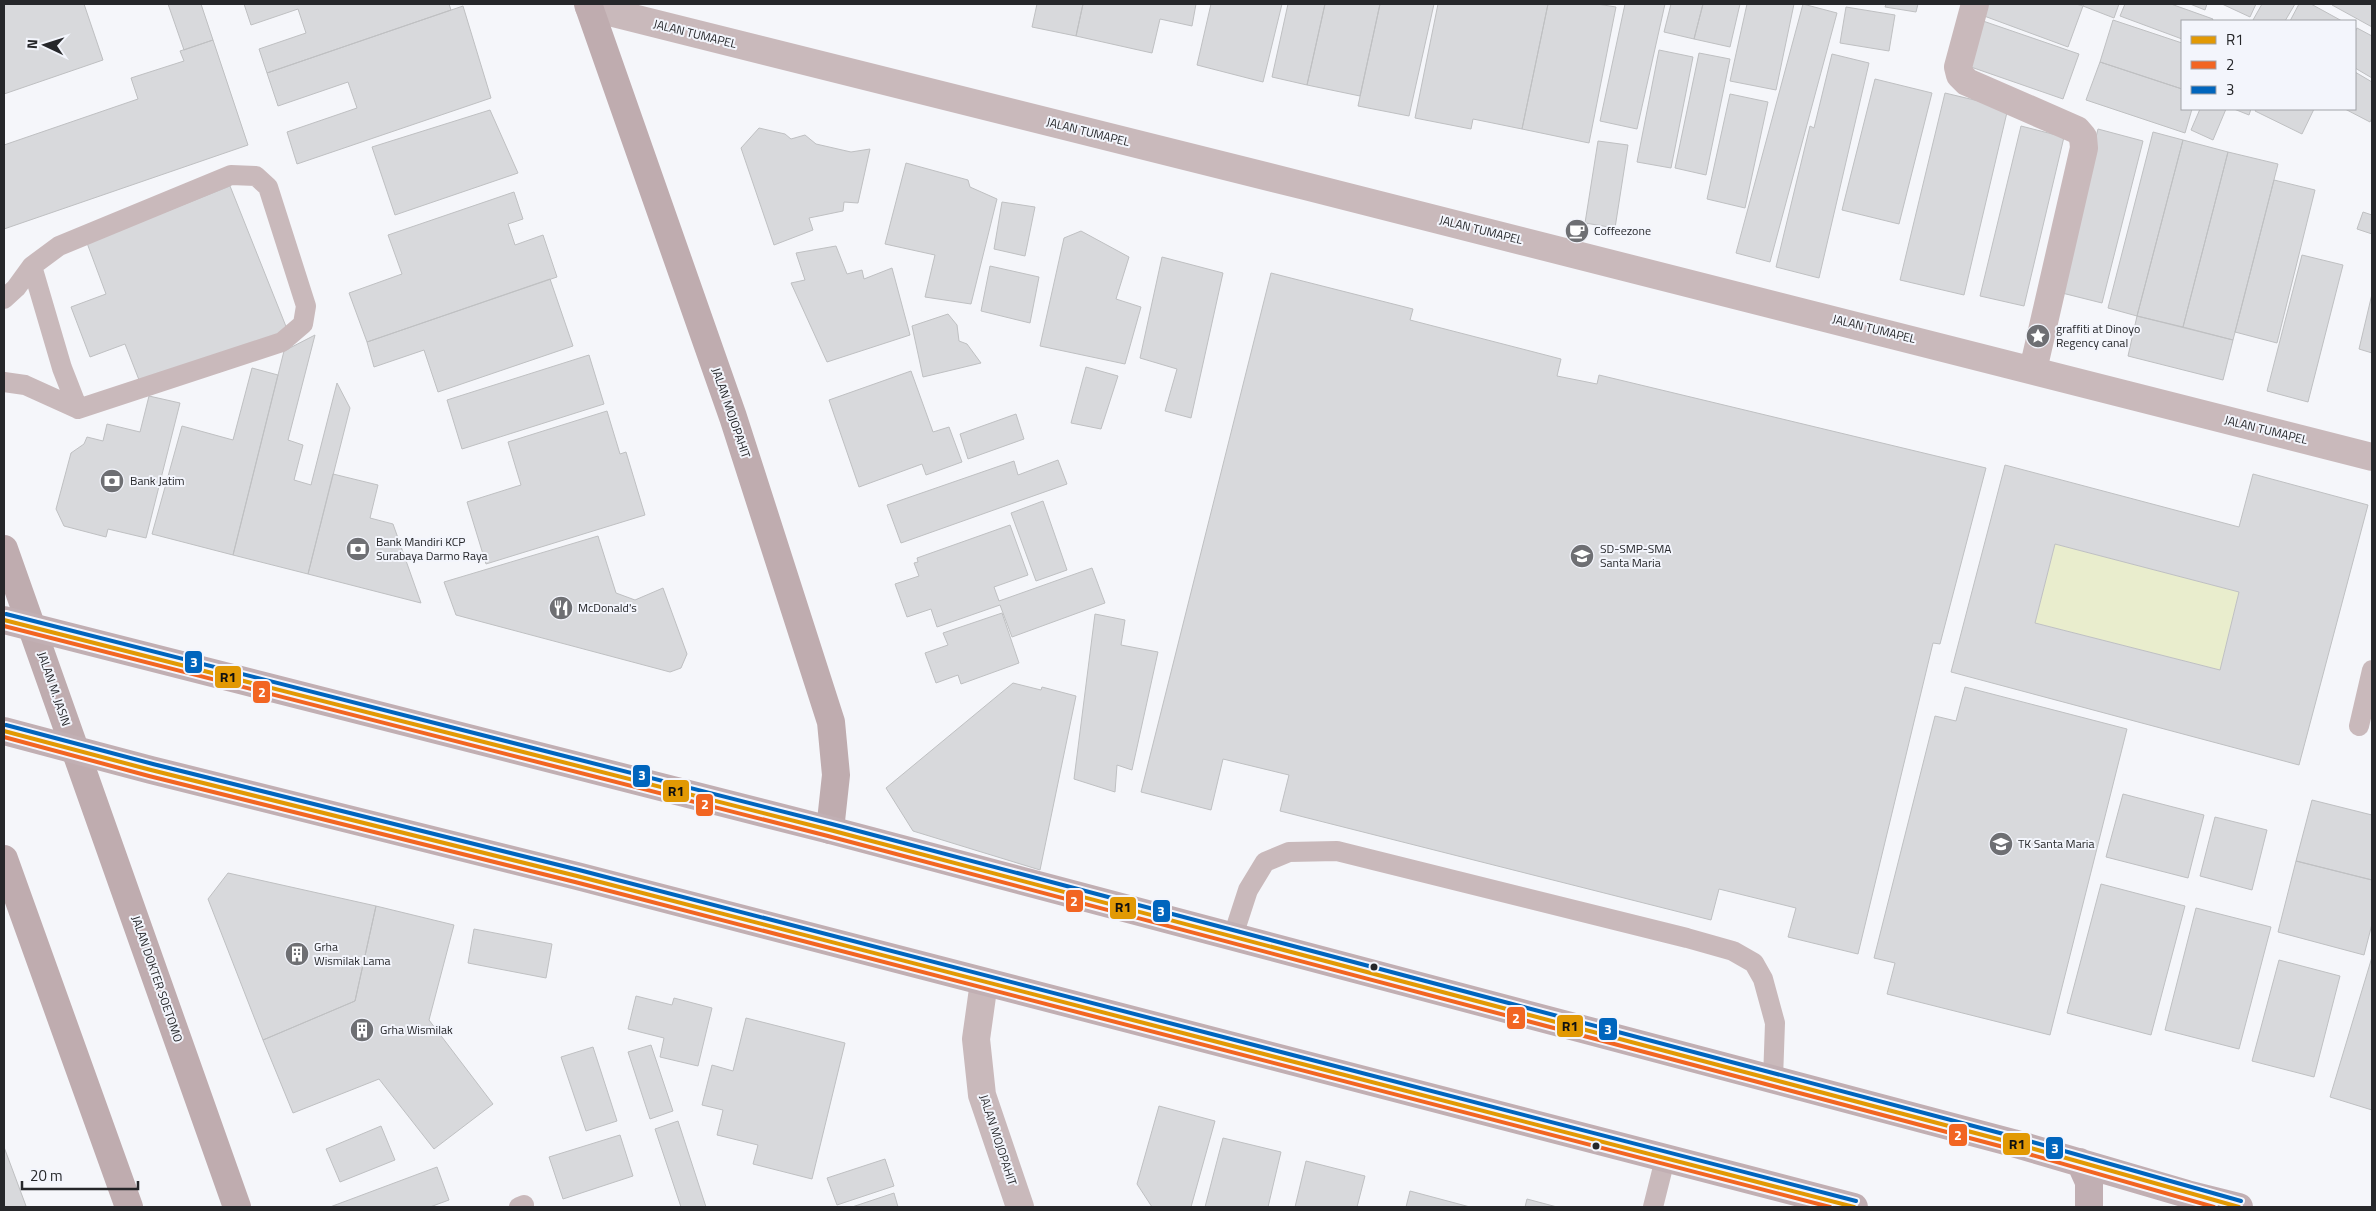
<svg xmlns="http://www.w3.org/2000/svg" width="2376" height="1211" viewBox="0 0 2376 1211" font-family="'Titillium Web',sans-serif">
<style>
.green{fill:#e9edcd}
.building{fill:#d8d9dc;stroke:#bfc0c2;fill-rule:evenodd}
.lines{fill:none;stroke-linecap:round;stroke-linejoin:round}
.lane{stroke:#c9b9bb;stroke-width:20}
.street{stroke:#c9b9bb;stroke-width:28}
.secondary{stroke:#bfacaf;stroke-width:28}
.primary{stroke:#c1afb3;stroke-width:28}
.bus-1-casing{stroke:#f3f5fc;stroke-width:8}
.bus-2-casing{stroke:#f3f5fc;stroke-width:8}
.bus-3-casing{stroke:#f3f5fc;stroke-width:8}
.bus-1{stroke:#e29904;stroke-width:4}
.bus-2{stroke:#f26522;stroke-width:4}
.bus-3{stroke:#0065bd;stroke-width:4}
.bus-dot{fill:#26272a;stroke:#f3f5fc;stroke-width:2}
.labels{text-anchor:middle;stroke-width:4;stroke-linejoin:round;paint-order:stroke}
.street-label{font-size:12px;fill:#26272a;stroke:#f3f5fc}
.poi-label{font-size:12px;fill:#26272a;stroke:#f3f5fc;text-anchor:start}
.line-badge{stroke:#f3f5fc;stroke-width:2}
.badge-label{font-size:14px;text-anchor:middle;font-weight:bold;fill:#fff}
.pale-badge-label{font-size:14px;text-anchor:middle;font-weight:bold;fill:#111}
</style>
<rect width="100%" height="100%" fill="#f5f6fa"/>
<path class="green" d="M 2055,544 L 2239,592 L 2220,670 L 2035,623 Z"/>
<path class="building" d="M 4,4 L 84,4 L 103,60 L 4,94 Z
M 168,4 L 201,4 L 213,40 L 184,50 Z
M 244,4 L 449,4 L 451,10 L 267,73 L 259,49 L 306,33 L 298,9 L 251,25 Z
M 1037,4 L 1083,4 L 1076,36 L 1032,27 Z
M 1083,4 L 1196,4 L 1192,26 L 1160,19 L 1152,53 L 1076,36 Z
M 1211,4 L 1282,4 L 1263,82 L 1197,65 Z
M 1288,4 L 1325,4 L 1307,85 L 1272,77 Z
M 1325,4 L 1380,4 L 1360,96 L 1307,85 Z
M 1380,4 L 1434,4 L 1409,116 L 1358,106 Z
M 1438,4 L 1548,4 L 1522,129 L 1473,119 L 1471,129 L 1415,118 Z
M 1548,4 L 1597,4 L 1616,7 L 1589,143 L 1522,129 Z
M 1625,4 L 1665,4 L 1637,129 L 1600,121 Z
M 1671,4 L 1703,4 L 1694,39 L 1664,32 Z
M 1703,4 L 1740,4 L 1730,47 L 1694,39 Z
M 1747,4 L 1794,4 L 1776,90 L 1730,81 Z
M 1803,4 L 1837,13 L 1770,262 L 1736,253 Z
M 1886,4 L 1918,4 L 1916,12 L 1885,7 Z
M 1979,4 L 2076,4 L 2083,6 L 2068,47 L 1976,13 Z
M 2084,4 L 2119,4 L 2114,18 L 2083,6 Z
M 2125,4 L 2171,4 L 2213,19 L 2212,21 L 2182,21 L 2182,39 L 2120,16 Z
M 2190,4 L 2207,4 L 2205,10 Z
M 2222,4 L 2256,4 L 2250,17 Z
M 2262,4 L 2295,4 L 2285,21 L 2256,21 L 2253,20 Z
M 2299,4 L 2311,4 L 2342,21 L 2290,21 Z
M 2333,4 L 2372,4 L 2372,27 L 2332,5 Z
M 463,6 L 491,98 L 297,164 L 287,132 L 357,108 L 348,82 L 278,106 L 267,73 Z
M 1846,7 L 1895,15 L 1889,51 L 1840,43 Z
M 2113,20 L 2182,43 L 2182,89 L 2100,62 Z
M 1983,21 L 2079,54 L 2063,99 L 1968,66 Z
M 2357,28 L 2372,36 L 2372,78 L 2355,68 L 2355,32 Z
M 213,40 L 248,145 L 4,229 L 4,145 L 138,99 L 131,78 L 184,61 L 180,51 Z
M 1659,50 L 1693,57 L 1671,168 L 1637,162 Z
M 1699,53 L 1730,59 L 1706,175 L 1675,168 Z
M 1832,54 L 1869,63 L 1819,278 L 1776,267 L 1810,126 L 1814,128 Z
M 2100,62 L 2182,89 L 2182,109 L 2192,109 L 2185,133 L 2086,100 Z
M 2355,72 L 2372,82 L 2372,118 L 2370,122 L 2345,109 L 2355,109 Z
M 1875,79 L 1932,93 L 1899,224 L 1842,210 Z
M 1945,93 L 2008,108 L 1964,295 L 1900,280 Z
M 1730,94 L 1768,102 L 1745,208 L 1707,199 Z
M 2200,109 L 2226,109 L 2213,140 L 2191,130 Z
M 2234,109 L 2251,109 L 2249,115 Z
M 2256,109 L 2314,109 L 2302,134 L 2255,111 Z
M 490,110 L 518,173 L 395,215 L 372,147 Z
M 2021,126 L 2064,137 L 2024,306 L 1980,296 Z
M 759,128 L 785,134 L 791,139 L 805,135 L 816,144 L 851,152 L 870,149 L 858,203 L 844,202 L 843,211 L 809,218 L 813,230 L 774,245 L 741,148 Z
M 2098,129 L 2143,141 L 2102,303 L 2058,292 Z
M 2153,132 L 2183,140 L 2137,316 L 2108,308 Z
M 2183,140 L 2228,152 L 2183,327 L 2137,316 Z
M 1598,141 L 1628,145 L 1615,228 L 1585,223 Z
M 2228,152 L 2278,164 L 2233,340 L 2183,327 Z
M 906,163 L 968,180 L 970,187 L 997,199 L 971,304 L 925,297 L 935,255 L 885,244 Z
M 2274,180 L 2315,190 L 2277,343 L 2235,332 Z
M 230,186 L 289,334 L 141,385 L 125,344 L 90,357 L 71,307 L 106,294 L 87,243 Z
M 514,192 L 523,219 L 508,224 L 515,245 L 543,235 L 557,277 L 367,342 L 349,293 L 402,274 L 388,235 Z
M 1002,202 L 1035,207 L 1025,256 L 994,249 Z
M 2363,212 L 2372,215 L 2372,234 L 2357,229 Z
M 1081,231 L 1129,257 L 1116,299 L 1141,307 L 1125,364 L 1040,346 L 1064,238 Z
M 836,246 L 847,274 L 862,270 L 864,279 L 892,268 L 910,335 L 827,362 L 791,283 L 805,280 L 796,253 Z
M 2302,255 L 2343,265 L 2308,402 L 2267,391 Z
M 1162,257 L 1223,273 L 1191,418 L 1165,411 L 1177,369 L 1140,358 Z
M 990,266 L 1039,277 L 1030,323 L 981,311 Z
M 1271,273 L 1413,309 L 1410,320 L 1561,359 L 1557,376 L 1597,384 L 1599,375 L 1986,468 L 1940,644 L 1933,643 L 1858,954 L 1788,937 L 1796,908 L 1719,889 L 1711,920 L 1280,811 L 1289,775 L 1223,759 L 1211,810 L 1141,792 Z
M 550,279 L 573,346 L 438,392 L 424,350 L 374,367 L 367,342 Z
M 2372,294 L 2372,353 L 2359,349 Z
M 948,314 L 957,325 L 959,341 L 967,344 L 981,363 L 923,377 L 912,326 Z
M 2137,316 L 2233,340 L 2223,380 L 2128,356 Z
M 315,335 L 288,440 L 303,445 L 294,480 L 311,485 L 337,383 L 350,408 L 308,574 L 233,555 L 284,351 Z
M 589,355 L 604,404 L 462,449 L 447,400 Z
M 1086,367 L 1118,376 L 1101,429 L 1071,423 Z
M 252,368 L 278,375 L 233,555 L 152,534 L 182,426 L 233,440 Z
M 911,371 L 933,432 L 949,427 L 962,462 L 926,475 L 922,464 L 859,487 L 829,400 Z
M 149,396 L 180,403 L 146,538 L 108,529 L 106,537 L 64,526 L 56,509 L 71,453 L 84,444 L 87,437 L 103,441 L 107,424 L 140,432 Z
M 607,411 L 620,454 L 626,452 L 645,515 L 486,564 L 467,502 L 521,485 L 508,442 Z
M 1016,414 L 1024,439 L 968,459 L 960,434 Z
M 1058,460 L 1067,484 L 901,543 L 887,505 L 1014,461 L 1018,475 Z
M 2005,465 L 2239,527 L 2253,474 L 2368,505 L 2299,765 L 1951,672 ZM 2055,544 L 2239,592 L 2220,670 L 2035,623 Z
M 333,474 L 378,485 L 370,518 L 393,524 L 421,603 L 308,574 Z
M 1043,501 L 1067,570 L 1036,581 L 1011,513 Z
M 1010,525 L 1028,575 L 994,587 L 999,601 L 1092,568 L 1105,603 L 1012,637 L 1000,605 L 937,627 L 931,609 L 907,617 L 895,584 L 919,576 L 914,563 L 918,562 L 917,558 Z
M 598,536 L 616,593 L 635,600 L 663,588 L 687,654 L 681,668 L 670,672 L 456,615 L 444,582 Z
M 1002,613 L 1019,663 L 961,684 L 958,675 L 936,683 L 925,653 L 948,645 L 943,633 Z
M 1095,614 L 1125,620 L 1121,645 L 1158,652 L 1132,770 L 1117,765 L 1115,792 L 1074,779 Z
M 1013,683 L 1041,690 L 1042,687 L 1076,696 L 1040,870 L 913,831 L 886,788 Z
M 1965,687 L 2127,729 L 2050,1035 L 1887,994 L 1895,963 L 1874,958 L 1935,716 L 1956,721 Z
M 2123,794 L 2204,815 L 2188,878 L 2106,857 Z
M 2312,800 L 2372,815 L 2372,880 L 2296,861 Z
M 2215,817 L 2267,830 L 2252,890 L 2200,876 Z
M 2296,861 L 2372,880 L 2372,924 L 2364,955 L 2278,932 Z
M 228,873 L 376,906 L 355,1001 L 263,1040 L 208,899 Z
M 2101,884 L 2185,906 L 2151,1035 L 2067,1013 Z
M 376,906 L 454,925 L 429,1020 L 493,1104 L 434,1149 L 379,1079 L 293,1113 L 263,1040 L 355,1001 Z
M 2196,908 L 2271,927 L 2239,1049 L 2165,1030 Z
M 474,929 L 552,944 L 546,978 L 468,963 Z
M 2372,957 L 2372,1110 L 2330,1097 Z
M 2279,960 L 2340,976 L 2314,1077 L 2252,1061 Z
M 636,996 L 672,1005 L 674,998 L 712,1008 L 698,1066 L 660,1057 L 664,1038 L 628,1029 Z
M 746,1018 L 845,1043 L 812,1179 L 753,1164 L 758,1145 L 717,1135 L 723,1110 L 702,1105 L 712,1065 L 733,1071 Z
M 651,1045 L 673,1111 L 650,1119 L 628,1052 Z
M 593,1047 L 617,1121 L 586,1131 L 561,1057 Z
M 1159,1106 L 1215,1121 L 1191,1207 L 1152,1207 L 1137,1184 Z
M 678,1121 L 706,1207 L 681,1207 L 655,1129 Z
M 381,1126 L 395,1160 L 340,1182 L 326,1149 Z
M 620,1135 L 633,1176 L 563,1199 L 549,1157 Z
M 1223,1138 L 1281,1152 L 1268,1207 L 1205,1207 Z
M 4,1147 L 26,1206 L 22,1207 L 4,1207 Z
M 885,1159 L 894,1186 L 837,1205 L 827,1178 Z
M 1306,1161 L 1365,1176 L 1357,1207 L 1295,1207 Z
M 437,1167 L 449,1200 L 430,1207 L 330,1207 Z
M 1410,1191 L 1470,1207 L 1406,1207 Z
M 894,1193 L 898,1207 L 852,1207 Z
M 1527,1199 L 1557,1207 L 1525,1207 Z"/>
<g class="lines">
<path class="lane" d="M 32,266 L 62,368 L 78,409
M 4,299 L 16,288 L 32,266 L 59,246 L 231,175 L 256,176 L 268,187 L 306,306 L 303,324 L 282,342 L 78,409 L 25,385 L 4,382
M 2359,726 L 2372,670
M 1233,936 L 1248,890 L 1265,862 L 1289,852 L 1337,851 L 1687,938 L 1733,951 L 1754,963 L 1763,979 L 1775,1023 L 1773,1079
M 519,1207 L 524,1205
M 1653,1207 L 1665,1159"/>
<path class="street" d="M 1975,4 L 1958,67 L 1960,75 L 1967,82 L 2077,130 L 2083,137 L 2084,148 L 2033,370
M 589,7 L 1305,186 L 2372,457
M 984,982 L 976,1039 L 982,1095 L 1020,1207"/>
<path class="secondary" d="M 588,4 L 733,417 L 831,722 L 836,775 L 830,830
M 4,549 L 237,1207
M 4,859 L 129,1207"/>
<path class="primary" d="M 4,620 L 830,830 L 2013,1143 L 2187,1194 L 2239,1207
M 4,731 L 151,770 L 577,876 L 1854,1207
M 2080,1162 L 2089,1182 L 2089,1207"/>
<g class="bus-1-casing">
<path id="bus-1" d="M 4,620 L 830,830 L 2013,1143 L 2239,1207
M 4,731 L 151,770 L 577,876 L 1854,1207"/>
</g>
<g class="bus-2-casing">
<path id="bus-2" d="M 4,626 L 828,836 L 2011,1149 L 2214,1207
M 4,737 L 149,776 L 575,882 L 1830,1207"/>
</g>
<g class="bus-3-casing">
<path id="bus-3" d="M 6,614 L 832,824 L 2015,1137 L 2241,1201
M 6,725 L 153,764 L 579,870 L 1856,1201"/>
</g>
<use href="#bus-1" class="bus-1"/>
<use href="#bus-2" class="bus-2"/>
<use href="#bus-3" class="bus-3"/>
</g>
<defs>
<g id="cafe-disc" transform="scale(1.25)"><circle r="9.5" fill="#6e6f73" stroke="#f3f5fc"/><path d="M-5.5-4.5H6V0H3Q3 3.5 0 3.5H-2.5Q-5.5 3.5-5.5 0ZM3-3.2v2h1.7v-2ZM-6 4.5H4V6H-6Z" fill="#fff"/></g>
<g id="sight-disc" transform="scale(1.25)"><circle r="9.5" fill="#6e6f73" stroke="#f3f5fc"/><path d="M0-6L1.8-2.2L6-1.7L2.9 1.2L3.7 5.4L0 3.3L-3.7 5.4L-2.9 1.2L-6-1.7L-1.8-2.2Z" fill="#fff"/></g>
<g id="bank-disc" transform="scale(1.25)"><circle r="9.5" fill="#6e6f73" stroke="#f3f5fc"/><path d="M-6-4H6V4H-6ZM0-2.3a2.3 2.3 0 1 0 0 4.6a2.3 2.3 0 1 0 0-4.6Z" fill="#fff"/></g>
<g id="school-disc" transform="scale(1.25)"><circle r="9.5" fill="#6e6f73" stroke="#f3f5fc"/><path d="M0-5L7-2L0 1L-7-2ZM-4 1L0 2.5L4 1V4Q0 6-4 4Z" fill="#fff"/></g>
<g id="restaurant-disc" transform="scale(1.25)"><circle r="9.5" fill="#6e6f73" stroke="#f3f5fc"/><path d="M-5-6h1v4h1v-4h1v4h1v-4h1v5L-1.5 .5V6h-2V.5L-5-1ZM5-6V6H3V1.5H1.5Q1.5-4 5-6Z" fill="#fff"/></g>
<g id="building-disc" transform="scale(1.25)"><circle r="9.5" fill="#6e6f73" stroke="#f3f5fc"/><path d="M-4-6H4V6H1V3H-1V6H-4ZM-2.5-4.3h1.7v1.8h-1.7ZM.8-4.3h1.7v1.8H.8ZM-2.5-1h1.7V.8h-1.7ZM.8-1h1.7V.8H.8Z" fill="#fff"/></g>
</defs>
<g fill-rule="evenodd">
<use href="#cafe-disc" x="1577" y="231"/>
<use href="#sight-disc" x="2038" y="336"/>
<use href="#bank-disc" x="112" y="481"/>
<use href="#bank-disc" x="358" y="549"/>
<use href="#school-disc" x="1582" y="556"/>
<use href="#restaurant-disc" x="561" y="608"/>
<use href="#school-disc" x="2001" y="844"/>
<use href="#building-disc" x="297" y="954"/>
<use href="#building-disc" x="362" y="1030"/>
</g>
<g class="bus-dot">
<circle cx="1374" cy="967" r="4.5"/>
<circle cx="1596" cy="1146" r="4.5"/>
</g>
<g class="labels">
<g class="street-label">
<text transform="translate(695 34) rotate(14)" y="4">JALAN TUMAPEL</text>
<text transform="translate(1088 132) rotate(14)" y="4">JALAN TUMAPEL</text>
<text transform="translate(1481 230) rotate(14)" y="4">JALAN TUMAPEL</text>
<text transform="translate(1874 329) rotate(14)" y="4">JALAN TUMAPEL</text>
<text transform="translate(731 413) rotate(71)" y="4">JALAN MOJOPAHIT</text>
<text transform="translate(2266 430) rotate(14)" y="4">JALAN TUMAPEL</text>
<text transform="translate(54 689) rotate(71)" y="4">JALAN M. JASIN</text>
<text transform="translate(157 979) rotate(71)" y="4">JALAN DOKTER SOETOMO</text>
<text transform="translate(998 1140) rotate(72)" y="4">JALAN MOJOPAHIT</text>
</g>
<g class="poi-label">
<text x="1594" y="235">Coffeezone</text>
<text x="2056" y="333">graffiti at Dinoyo<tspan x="2056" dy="14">Regency canal</tspan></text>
<text x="130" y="485">Bank Jatim</text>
<text x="376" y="546">Bank Mandiri KCP<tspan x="376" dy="14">Surabaya Darmo Raya</tspan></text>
<text x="1600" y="553">SD-SMP-SMA<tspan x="1600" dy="14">Santa Maria</tspan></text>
<text x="578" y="612">McDonald's</text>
<text x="2018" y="848">TK Santa Maria</text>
<text x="314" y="951">Grha<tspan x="314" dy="14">Wismilak Lama</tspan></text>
<text x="380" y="1034">Grha Wismilak</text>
</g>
</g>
<g class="line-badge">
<rect x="184" y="650" width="19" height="24" rx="5" fill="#0065bd"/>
<rect x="214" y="665" width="28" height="24" rx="5" fill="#e29904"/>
<rect x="252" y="680" width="19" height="24" rx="5" fill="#f26522"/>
<rect x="632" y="764" width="19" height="24" rx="5" fill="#0065bd"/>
<rect x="662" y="779" width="28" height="24" rx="5" fill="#e29904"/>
<rect x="695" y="793" width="19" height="24" rx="5" fill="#f26522"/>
<rect x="1065" y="889" width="19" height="24" rx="5" fill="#f26522"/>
<rect x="1109" y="896" width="28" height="24" rx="5" fill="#e29904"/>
<rect x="1152" y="899" width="19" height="24" rx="5" fill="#0065bd"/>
<rect x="1506" y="1006" width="20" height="24" rx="5" fill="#f26522"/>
<rect x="1556" y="1014" width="28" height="24" rx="5" fill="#e29904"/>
<rect x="1598" y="1017" width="20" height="24" rx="5" fill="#0065bd"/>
<rect x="1948" y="1123" width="20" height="24" rx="5" fill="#f26522"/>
<rect x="2002" y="1132" width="29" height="24" rx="5" fill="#e29904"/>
<rect x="2045" y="1136" width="19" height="24" rx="5" fill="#0065bd"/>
</g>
<g class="badge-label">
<text x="194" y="667">3</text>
<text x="262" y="697">2</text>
<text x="642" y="780">3</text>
<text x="705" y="809">2</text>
<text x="1074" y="906">2</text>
<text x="1161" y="916">3</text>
<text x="1516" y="1023">2</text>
<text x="1608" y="1034">3</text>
<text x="1958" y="1140">2</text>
<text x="2055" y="1153">3</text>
</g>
<g class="pale-badge-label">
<text x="228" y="682">R1</text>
<text x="676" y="796">R1</text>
<text x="1123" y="912">R1</text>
<text x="1570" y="1031">R1</text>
<text x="2017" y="1149">R1</text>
</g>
<rect width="2376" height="1211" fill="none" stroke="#26272a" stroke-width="10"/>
<rect x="2181" y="20" width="175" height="90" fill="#f3f5fc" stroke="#a1a3a8"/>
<rect x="2191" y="36" width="25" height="8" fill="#e29904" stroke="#a1a3a8"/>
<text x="2226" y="45" font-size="15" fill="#26272a">R1</text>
<rect x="2191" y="61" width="25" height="8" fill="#f26522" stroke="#a1a3a8"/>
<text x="2226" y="70" font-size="15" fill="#26272a">2</text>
<rect x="2191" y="86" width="25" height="8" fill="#0065bd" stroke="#a1a3a8"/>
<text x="2226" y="95" font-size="15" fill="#26272a">3</text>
<g transform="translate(45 45) rotate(274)" stroke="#f3f5fc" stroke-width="4" paint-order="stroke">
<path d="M0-4L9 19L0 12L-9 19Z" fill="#26272a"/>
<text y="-8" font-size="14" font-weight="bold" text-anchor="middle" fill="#26272a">N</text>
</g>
<path d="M22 1181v8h116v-8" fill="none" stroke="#26272a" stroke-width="2.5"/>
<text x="30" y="1181" font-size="15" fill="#26272a" stroke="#f3f5fc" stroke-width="4" paint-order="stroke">20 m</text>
</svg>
